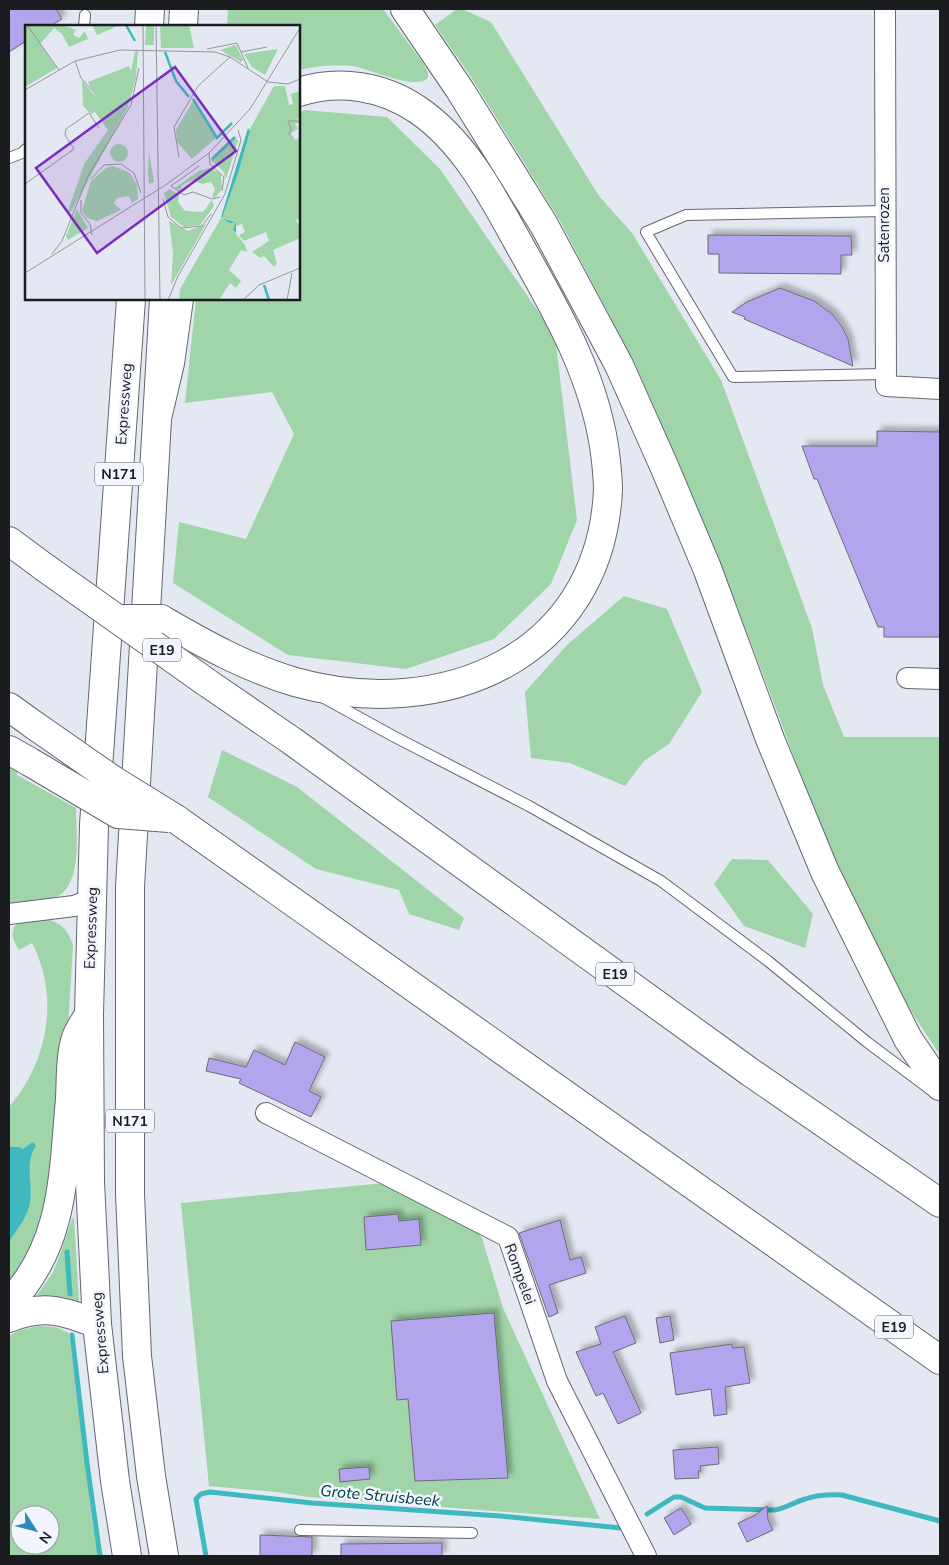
<svg xmlns="http://www.w3.org/2000/svg" width="949" height="1565" viewBox="0 0 949 1565" font-family="'Nunito Sans',sans-serif">
<style>
.green{fill:#9fd5a8;fill-rule:evenodd}
.water{fill:#3ebabe}
.lines{fill:none;stroke-linecap:round;stroke-linejoin:round}
.stream{stroke:#3ebabe;stroke-width:5}
.building{fill:#b3a4ee;stroke:#6d6b74;filter:url(#shadow)}
.service-casing{stroke:#636770;stroke-width:12}
.minor-casing{stroke:#636770;stroke-width:22}
.trunk-casing{stroke:#636770;stroke-width:30}
.motorway-casing{stroke:#636770;stroke-width:30}
.service{stroke:#fff;stroke-width:10}
.minor{stroke:#fff;stroke-width:20}
.trunk{stroke:#fff;stroke-width:28}
.motorway{stroke:#fff;stroke-width:28}
.motorway-bridge-casing{stroke:#636770;stroke-width:30;stroke-linecap:butt}
.motorway-bridge{stroke:#fff;stroke-width:28}
.labels{text-anchor:middle;stroke-width:5;stroke-linejoin:round;paint-order:stroke}
.shield{fill:#f2f5fd;stroke:#5b5d62;stroke-width:1}
.shield-label{font-size:14px;font-weight:bold;fill:#1a1c1f}
.street-label{font-size:15px;fill:#1a1c1f;stroke:#f2f5fd}
.water-label{font-size:16px;font-style:italic;fill:#064042;stroke:#f2f5fd}
.inset-river{fill:none;stroke:#3ebabe;stroke-width:2.5}
.inset-road{fill:none;stroke:#93969e;stroke-width:1}
.view{fill:#7b2cbf;fill-opacity:0.15;stroke:#7b2cbf;stroke-width:2.5}
.inset-edge{fill:none;stroke:#1a1c1f;stroke-width:2.5}
</style>
<defs>
<filter id="shadow"><feDropShadow dx="4.5" dy="-4.5" stdDeviation="2.5" flood-color="#0004"/></filter>
</defs>
<rect width="100%" height="100%" fill="#e4e8f2"/>
<path class="green" d="M 228,9 L 383,9 L 423,63 L 428,72 L 428,78 C 416,91 369,69 353,66 C 335,64 317,66 299,70 L 299,26 L 227,26 Z
M 457,9 L 462,9 L 491,22 L 599,196 L 632,233 L 721,380 L 812,628 L 823,685 L 844,737 L 940,737 L 940,1055 L 907,1005 L 873,943 L 824,836 L 722,566 L 636,366 L 560,221 L 471,77 L 435,25 Z
M 304,110 L 387,117 L 440,169 L 555,336 L 577,520 L 551,584 L 494,639 L 406,669 L 288,655 L 173,583 L 179,522 L 246,539 L 294,434 L 272,392 L 185,403 L 196,299 L 299,299 L 299,114 Z
M 624,596 L 667,609 L 702,692 L 669,744 L 644,761 L 625,786 L 570,763 L 531,758 L 525,692 L 567,645 Z
M 222,750 L 297,787 L 464,918 L 459,930 L 409,914 L 399,890 L 316,869 L 208,797 Z
M 9,766 L 18,771 L 17,775 L 76,808 C 76,834 84,890 51,899 C 38,902 23,903 9,905 Z
M 732,859 L 768,860 L 813,914 L 805,948 L 744,926 L 714,884 Z
M 44,918 C 61,923 67,928 73,945 L 65,1080 L 51,1210 L 9,1294 L 9,1107 C 48,1062 60,997 32,943 L 19,950 C 12,937 9,933 19,920 Z
M 384,1183 L 472,1225 L 482,1238 L 503,1308 L 600,1519 L 309,1497 L 276,1492 L 209,1486 L 181,1203 Z
M 74,1218 L 79,1302 L 58,1297 L 37,1295 L 52,1274 L 58,1260 L 72,1219 Z
M 39,1326 L 55,1327 L 69,1333 L 92,1519 L 98,1556 L 9,1556 L 9,1336 L 20,1330 ZM 20,1515 L 50,1515 L 50,1545 L 20,1545 Z"/>
<path class="water" d="M 33,1142 L 36,1146 C 23,1163 35,1187 29,1207 C 25,1220 16,1231 9,1242 L 9,1147 L 19,1147 L 23,1149 Z"/>
<g class="lines">
<path class="stream" d="M 67,1252 L 70,1294
M 72,1335 L 87,1463 L 100,1556
M 647,1514 L 674,1497 L 681,1497 L 705,1508 L 775,1510 C 786,1508 795,1502 805,1499 C 817,1495 829,1494 842,1495 L 940,1521
M 206,1556 L 196,1499 L 201,1494 L 210,1492 L 312,1503 L 500,1516 L 621,1528"/>
</g>
<path class="building" d="M 9,9 L 56,9 L 62,19 L 50,26 L 26,26 L 26,41 L 9,52 Z
M 708,235 L 851,236 L 852,255 L 841,255 L 841,274 L 719,273 L 719,254 L 708,254 Z
M 780,288 L 814,301 L 832,314 L 842,327 L 848,339 L 853,366 L 744,319 L 745,317 L 732,312 L 747,302 Z
M 877,431 L 940,432 L 940,637 L 884,637 L 884,627 L 878,627 L 817,479 L 814,479 L 802,446 L 877,446 Z
M 295,1042 L 325,1057 L 309,1091 L 321,1097 L 311,1117 L 239,1083 L 241,1079 L 206,1071 L 209,1058 L 246,1067 L 254,1050 L 285,1065 Z
M 398,1214 L 399,1221 L 419,1219 L 421,1245 L 366,1250 L 364,1217 Z
M 560,1220 L 570,1260 L 581,1257 L 586,1273 L 549,1285 L 558,1313 L 549,1317 L 519,1233 Z
M 494,1313 L 508,1478 L 415,1481 L 408,1399 L 397,1400 L 391,1321 Z
M 625,1316 L 636,1343 L 613,1352 L 641,1413 L 618,1424 L 603,1393 L 596,1396 L 576,1352 L 601,1344 L 595,1327 Z
M 670,1316 L 674,1340 L 660,1343 L 656,1318 Z
M 732,1344 L 733,1348 L 744,1347 L 750,1383 L 725,1387 L 727,1414 L 714,1416 L 711,1389 L 676,1395 L 670,1353 Z
M 718,1447 L 719,1464 L 700,1466 L 701,1471 L 698,1471 L 699,1478 L 675,1479 L 673,1450 Z
M 369,1467 L 370,1479 L 340,1482 L 339,1469 Z
M 767,1506 L 768,1520 L 773,1530 L 747,1542 L 738,1523 L 754,1516 Z
M 681,1508 L 691,1524 L 674,1535 L 664,1518 Z
M 260,1535 L 312,1537 L 312,1556 L 260,1556 Z
M 442,1543 L 442,1556 L 341,1556 L 341,1544 Z"/>
<g class="lines">
<g class="service-casing">
<path id="service" d="M 84,26 L 85,15
M 9,158 L 22,153 L 26,149
M 884,211 L 686,215 L 646,232 L 733,377 L 884,374
M 324,698 L 393,736 L 529,806 L 661,881 L 768,961 L 867,1042 L 931,1090
M 300,1530 L 472,1533"/>
</g>
<g class="minor-casing">
<path id="minor" d="M 885,9 L 886,386 L 940,389
M 907,678 L 940,679
M 9,914 L 74,906 L 92,899
M 266,1113 L 508,1237 L 557,1381 L 646,1556"/>
</g>
<g class="trunk-casing">
<path id="trunk" d="M 149,26 L 150,9
M 183,26 L 184,9
M 164,299 L 130,887 L 130,1194 L 137,1356 L 151,1476 L 164,1556
M 127,1556 L 115,1481 L 97,1324 L 90,1182 L 89,1014 L 94,825 L 131,299"/>
</g>
<g class="motorway-casing">
<path id="motorway" d="M 405,9 L 460,90 L 544,225 L 619,365 L 664,466 L 707,568 L 770,739 L 825,872 L 908,1039 L 940,1086
M 158,414 L 170,363 L 179,299
M 9,541 L 44,567
M 161,619 C 204,644 247,668 295,682 C 442,723 600,658 608,490 C 608,480 607,471 606,461 C 598,383 558,313 520,246 C 493,197 465,142 418,110 C 383,86 339,79 299,92
M 206,682 L 292,741 L 750,1072 L 940,1203
M 9,707 L 34,725
M 9,750 L 30,762
M 176,819 L 940,1360
M 9,1303 C 65,1245 63,1174 70,1099 C 71,1079 70,1056 76,1038 C 79,1029 85,1022 89,1014
M 9,1318 C 43,1304 65,1311 97,1324"/>
</g>
<use href="#service" class="service"/>
<use href="#minor" class="minor"/>
<use href="#trunk" class="trunk"/>
<use href="#motorway" class="motorway"/>
<g class="motorway-bridge-casing">
<path id="motorway-bridge" d="M 44,567 L 206,682
M 117,619 L 161,619
M 34,725 L 113,780 L 176,819
M 30,762 L 118,814 L 169,818"/>
</g>
<use href="#motorway-bridge" class="motorway-bridge"/>
</g>
<g class="labels">
<g class="shield">
<rect x="95" y="462.5" width="48" height="23" rx="4"/>
<rect x="143" y="638.5" width="38" height="23" rx="4"/>
<rect x="596" y="962.5" width="38" height="23" rx="4"/>
<rect x="106" y="1109.5" width="48" height="23" rx="4"/>
<rect x="875" y="1315.5" width="38" height="23" rx="4"/>
</g>
<g class="shield-label">
<text x="119" y="479">N171</text>
<text x="162" y="655">E19</text>
<text x="615" y="979">E19</text>
<text x="130" y="1126">N171</text>
<text x="894" y="1332">E19</text>
</g>
<g class="street-label">
<text transform="translate(884 225) rotate(-90)" y="5">Satenrozen</text>
<text transform="translate(124 404) rotate(-86)" y="5">Expressweg</text>
<text transform="translate(91 928) rotate(-88)" y="5">Expressweg</text>
<text transform="translate(520 1274) rotate(70)" y="5">Rompelei</text>
<text transform="translate(100 1333) rotate(-95)" y="5">Expressweg</text>
</g>
<g class="water-label">
<text transform="translate(380 1495) rotate(5)" y="6">Grote Struisbeek</text>
</g>
</g>
<g transform="translate(25 25)">
<rect width="275" height="275" fill="#e4e8f2"/>
<path d="M 0,0 L 38,0 L 51,5 L 48,10 L 54,13 L 60,6 L 63,14 L 44,22 L 37,9 L 29,3 L 15,19 L 32,43 L 0,62 ZM 67,0 L 95,0 L 72,10 ZM 121,0 L 129,0 L 129,20 L 120,20 ZM 135,0 L 164,0 L 169,23 L 136,23 ZM 211,20 L 218,35 L 216,37 L 195,25 ZM 253,24 L 240,50 L 227,42 L 219,29 ZM 110,26 L 113,26 L 111,53 L 103,82 L 46,187 L 43,186 L 59,139 L 83,105 L 70,87 L 66,89 L 58,81 L 57,55 L 71,72 L 63,57 L 104,41 L 106,46 ZM 249,61 L 260,61 L 264,80 L 268,79 L 266,69 L 275,66 L 275,95 L 269,94 L 275,97 L 270,99 L 273,104 L 266,108 L 270,115 L 275,113 L 275,193 L 271,195 L 275,202 L 275,213 L 248,225 L 252,239 L 249,242 L 239,231 L 235,233 L 227,227 L 244,216 L 241,207 L 219,216 L 214,210 L 220,207 L 217,199 L 211,201 L 210,196 L 197,193 L 225,104 ZM 168,76 L 191,113 L 167,134 L 152,117 L 151,105 ZM 210,112 L 213,116 L 201,154 L 198,146 L 186,135 ZM85 128a9 9 0 1 1 18 0a9 9 0 1 1-18 0ZM 124,127 L 129,157 L 124,159 L 123,150 ZM 88,141 L 105,148 L 112,160 L 113,174 L 107,178 L 104,171 L 92,173 L 89,178 L 96,185 L 72,196 L 62,193 L 57,186 L 66,156 L 81,143 ZM 185,143 L 196,149 L 197,164 L 190,173 L 187,172 L 190,164 L 186,157 L 177,159 L 167,155 L 157,160 L 155,166 L 150,163 L 174,146 ZM 145,164 L 154,170 L 153,177 L 160,186 L 178,187 L 187,175 L 189,181 L 175,200 L 159,202 L 146,192 L 139,168 ZM 52,184 L 63,203 L 43,215 L 41,211 ZM 196,193 L 211,198 L 208,205 L 220,220 L 222,227 L 216,225 L 204,245 L 216,256 L 211,263 L 205,258 L 194,275 L 154,275 L 155,264 ZM 144,196 L 163,206 L 181,199 L 146,260 L 148,228 Z" fill="#9fd5a8"/>
<path d="M 223,103 L 225,106 L 213,148 L 197,193 L 211,197 L 211,208 L 208,205 L 211,197 L 205,198 L 196,192 Z" fill="#3ebabe"/>
<path class="inset-river" d="M 101,0 L 110,16M 140,27 L 151,56 L 164,72M 168,74 L 192,113 L 207,98M 187,134 L 210,112M 239,260 L 244,275"/>
<path class="inset-road" d="M 2,0 L 34,45M 118,0 L 120,275M 131,0 L 135,275M 182,24 L 212,18 L 223,43M 216,27 L 242,22M 50,36 L 56,53 L 68,66M 0,65 L 50,36 L 95,25 L 190,27 L 205,32 L 243,57 L 263,59 L 275,54M 264,110 L 266,103 L 263,96 L 275,96M 184,128 L 185,139 L 199,152 L 197,166M 154,132 L 149,102 L 173,61 L 205,32M 66,154 L 79,140 L 96,139 L 109,148 L 116,168M 0,159 L 49,124 L 40,110 L 41,104 L 64,88 L 74,103M 146,161 L 159,170 L 168,167 L 187,174 L 195,172M 146,161 L 174,141M 138,174 L 143,192 L 156,203 L 177,201 L 186,189M 56,175 L 56,188 L 65,199 L 67,210M 27,229 L 37,216 L 64,149 L 106,80 L 114,43M 0,248 L 142,159 L 184,128 L 225,84 L 275,3M 143,275 L 153,251 L 200,169 L 216,115 L 213,105M 218,275 L 234,260 L 275,243M 262,275 L 267,248"/>
<path class="view" d="M 150,42 L 211,126 L 72,228 L 11,143 Z"/>
<rect width="275" height="275" class="inset-edge"/>
</g>
<rect width="949" height="1565" fill="none" stroke="#1a1c1f" stroke-width="20"/>
<g transform="translate(35 1530) rotate(126)"><circle r="24" fill="#f2f5fd" stroke="#9c9ea4"/>
<path d="M0-4L9 19L0 12L-9 19Z" fill="#2f88b6"/>
<text y="-8" font-size="14" font-weight="bold" text-anchor="middle" fill="#1a1c1f">N</text>
</g>
</svg>
